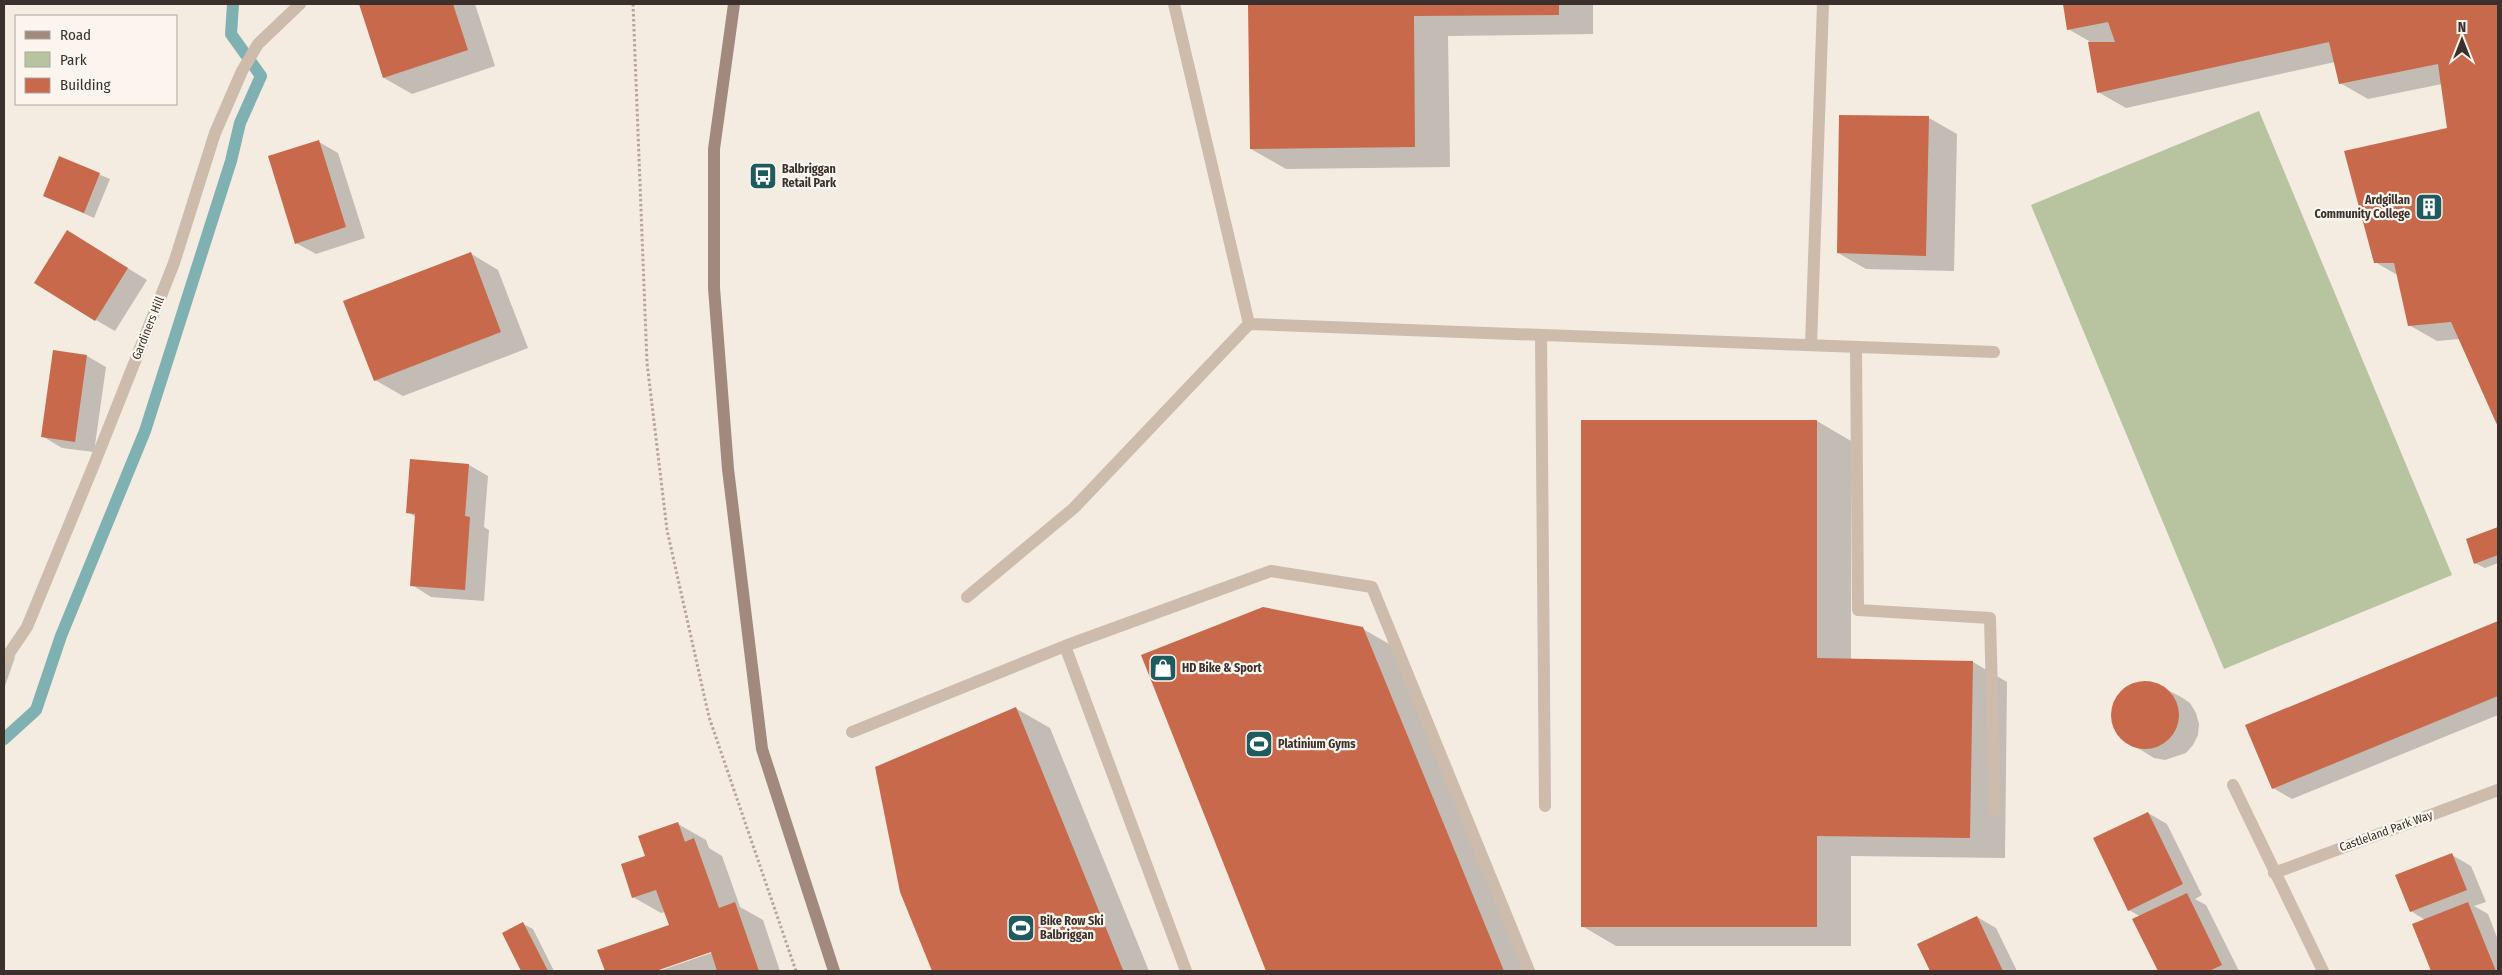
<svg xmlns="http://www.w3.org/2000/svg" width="2502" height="975" viewBox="0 0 2502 975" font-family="'Fira Sans Condensed',sans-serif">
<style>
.green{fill:#b8c4a0}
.shadow{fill:#0003}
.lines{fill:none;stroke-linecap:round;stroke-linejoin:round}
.stream{stroke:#7fb0b2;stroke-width:12}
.building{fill:#c8694b}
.path{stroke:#b9a596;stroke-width:3;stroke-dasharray:2.5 2.5;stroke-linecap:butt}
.service{stroke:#cdbbac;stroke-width:12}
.minor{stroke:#cdbbac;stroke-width:12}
.secondary{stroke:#a18a7d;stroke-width:12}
.labels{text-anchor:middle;stroke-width:4.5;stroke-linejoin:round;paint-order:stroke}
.poi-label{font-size:12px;font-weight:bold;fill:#3b302b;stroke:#fbf5ee;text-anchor:start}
.street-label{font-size:12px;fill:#3b302b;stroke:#fbf5ee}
</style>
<rect width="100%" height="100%" fill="#f4ebe1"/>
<path class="green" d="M 2259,111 L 2452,575 L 2224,669 L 2031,205 Z"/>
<path class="shadow" d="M 360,4 L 475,4 L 495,66 L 412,94 L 384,78 Z
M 1249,4 L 1593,4 L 1593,34 L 1448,36 L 1450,167 L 1286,169 L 1251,149 Z
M 2064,4 L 2498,4 L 2498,424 L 2460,339 L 2437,341 L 2409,325 L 2399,276 L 2375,262 L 2449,129 L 2442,84 L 2368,99 L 2340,83 L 2335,62 L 2126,108 L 2098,92 L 2089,41 L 2068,29 Z
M 1929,118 L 1957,134 L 1954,271 L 1866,269 L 1838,253 Z
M 319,142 L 338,153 L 365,238 L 316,254 L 296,243 Z
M 60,158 L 110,179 L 94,218 L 44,196 Z
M 87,243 L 147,280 L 115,331 L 96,320 Z
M 470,253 L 498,270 L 528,348 L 403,396 L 375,380 Z
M 87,356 L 106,367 L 94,452 L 62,448 L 42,436 Z
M 1817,421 L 1851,441 L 1851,660 L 1973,662 L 2007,682 L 2005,858 L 1851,856 L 1851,946 L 1616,946 L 1582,926 Z
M 469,465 L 488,476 L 484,527 L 489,530 L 484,601 L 431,597 L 412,585 L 416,517 L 407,512 Z
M 2498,529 L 2498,563 L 2485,568 L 2475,563 L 2467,540 Z
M 2498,622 L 2498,715 L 2292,799 L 2273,788 L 2247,725 Z
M 1363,629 L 1398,649 L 1530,971 L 1267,971 L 1143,656 Z
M 4,651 L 15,657 L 4,689 Z
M 2150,681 L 2181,697 L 2190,703 L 2196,713 L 2199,724 L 2198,735 L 2193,745 L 2186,753 L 2165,760 L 2154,758 L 2125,740 L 2113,723 L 2115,702 L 2121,692 L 2129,686 Z
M 1015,708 L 1050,728 L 1149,971 L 934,971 L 901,892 Z
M 2148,813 L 2167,824 L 2202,895 L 2195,899 L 2206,905 L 2239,971 L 2159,971 L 2134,920 L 2141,917 L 2129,910 Z
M 678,824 L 706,840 L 709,848 L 722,856 L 740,907 L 763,920 L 780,971 L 659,971 L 717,951 L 716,949 L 652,971 L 606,971 L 599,951 L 670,926 L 666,912 L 661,913 L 633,897 L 646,857 Z
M 2452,855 L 2471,866 L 2486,902 L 2474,906 L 2488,914 L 2498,940 L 2498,971 L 2432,971 L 2414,924 L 2425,920 L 2411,911 Z
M 1977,917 L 1996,928 L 2017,971 L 1932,971 L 1919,944 Z
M 523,924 L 533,929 L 554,971 L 523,971 L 504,933 Z"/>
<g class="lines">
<path class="stream" d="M 4,739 L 36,710 L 61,636 L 145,431 L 231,161 L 240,123 L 261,76 L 231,34 L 233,4"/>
</g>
<path class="building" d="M 359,4 L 453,4 L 468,50 L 383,78 Z
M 1248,4 L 1559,4 L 1559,15 L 1414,16 L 1415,147 L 1250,149 Z
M 2063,4 L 2498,4 L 2498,427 L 2451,322 L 2408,326 L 2394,263 L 2374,263 L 2344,151 L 2447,128 L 2438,64 L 2339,84 L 2329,42 L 2097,93 L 2088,42 L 2115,42 L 2108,22 L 2067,30 Z
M 1839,115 L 1929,116 L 1926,256 L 1837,253 Z
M 319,140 L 346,227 L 295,244 L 268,156 Z
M 59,156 L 100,173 L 84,213 L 43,196 Z
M 67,230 L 128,268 L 95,321 L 34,283 Z
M 471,252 L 501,332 L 374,381 L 343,301 Z
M 53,350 L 87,355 L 75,442 L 41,437 Z
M 1581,420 L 1817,420 L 1817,658 L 1973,661 L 1970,838 L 1817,836 L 1817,927 L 1581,927 Z
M 410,459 L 469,464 L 465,516 L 470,517 L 465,590 L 410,586 L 415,514 L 406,513 Z
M 2498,527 L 2498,555 L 2474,564 L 2466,539 Z
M 1263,607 L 1363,627 L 1504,971 L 1266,971 L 1141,655 Z
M 2498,621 L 2498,696 L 2272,789 L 2245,725 Z
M2111 715a34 34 0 1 1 68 0a34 34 0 1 1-68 0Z
M 1016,707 L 1123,970 L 1120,971 L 932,971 L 900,892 L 875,767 Z
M 2148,812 L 2183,884 L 2128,911 L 2093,838 Z
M 678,822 L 685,842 L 694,838 L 719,908 L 735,902 L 759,971 L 717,971 L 711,952 L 656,971 L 605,971 L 597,950 L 669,925 L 656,890 L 632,898 L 621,864 L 645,856 L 638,836 Z
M 2452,853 L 2467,890 L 2410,912 L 2395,875 Z
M 2187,893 L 2222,965 L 2209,971 L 2158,971 L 2132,919 Z
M 2468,902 L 2496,971 L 2431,971 L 2412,924 Z
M 1977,916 L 2003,971 L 1930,971 L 1917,944 Z
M 523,922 L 548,971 L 521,971 L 502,933 Z"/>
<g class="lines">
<path class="path" d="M 633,4 L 647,363 L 667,530 L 709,717 L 796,971"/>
<path class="service" d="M 1174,4 L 1249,324 L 1994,352
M 1541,335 L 1545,806
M 1811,345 L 1823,4
M 1856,347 L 1858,610 L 1990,618 L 1995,810
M 967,597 L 1074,508 L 1249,324
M 1065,646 L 1186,971
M 852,732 L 1065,646 L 1271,571 L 1372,587 L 1529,971"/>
<path class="minor" d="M 4,661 L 27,627 L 95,462 L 174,263 L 215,133 L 242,71 L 258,44 L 300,4
M 2233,785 L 2323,971
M 2274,873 L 2498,790"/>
<path class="secondary" d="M 734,4 L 714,149 L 714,288 L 728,469 L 762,749 L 834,971"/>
</g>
<defs>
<g id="bus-square" transform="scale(1.4375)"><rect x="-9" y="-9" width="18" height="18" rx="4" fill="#1f5a5e" stroke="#fbf5ee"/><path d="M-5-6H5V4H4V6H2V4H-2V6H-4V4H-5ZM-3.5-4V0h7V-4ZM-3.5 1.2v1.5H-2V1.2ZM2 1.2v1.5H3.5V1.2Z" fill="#fff"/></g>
<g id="building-square" transform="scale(1.4375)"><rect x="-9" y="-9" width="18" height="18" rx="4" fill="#1f5a5e" stroke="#fbf5ee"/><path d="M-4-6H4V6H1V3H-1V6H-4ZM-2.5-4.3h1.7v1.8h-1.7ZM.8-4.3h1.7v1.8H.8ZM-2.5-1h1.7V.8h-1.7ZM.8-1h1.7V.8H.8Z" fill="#fff"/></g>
<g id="shop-square" transform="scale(1.4375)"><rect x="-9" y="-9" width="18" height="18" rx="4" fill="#1f5a5e" stroke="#fbf5ee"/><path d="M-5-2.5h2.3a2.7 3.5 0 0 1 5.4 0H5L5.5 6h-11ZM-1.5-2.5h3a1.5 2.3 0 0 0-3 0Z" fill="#fff"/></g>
<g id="stadium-square" transform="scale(1.4375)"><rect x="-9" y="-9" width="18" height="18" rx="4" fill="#1f5a5e" stroke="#fbf5ee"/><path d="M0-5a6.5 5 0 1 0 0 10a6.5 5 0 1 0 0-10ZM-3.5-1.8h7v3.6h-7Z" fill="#fff"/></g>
</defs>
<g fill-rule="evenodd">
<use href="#bus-square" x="763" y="176"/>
<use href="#building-square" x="2429" y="207"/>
<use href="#shop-square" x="1163" y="668"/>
<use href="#stadium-square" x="1259" y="744"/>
<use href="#stadium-square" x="1021" y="928"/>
</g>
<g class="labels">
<g class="poi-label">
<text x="782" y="173">Balbriggan<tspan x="782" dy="14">Retail Park</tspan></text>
<text x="2410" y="204" text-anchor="end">Ardgillan<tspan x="2410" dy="14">Community College</tspan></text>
<text x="1182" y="672">HD Bike &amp; Sport</text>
<text x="1278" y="748">Platinium Gyms</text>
<text x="1040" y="925">Bike Row Ski<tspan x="1040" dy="14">Balbriggan</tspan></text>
</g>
<g class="street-label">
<text transform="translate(148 328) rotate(-68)" y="4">Gardiners Hill</text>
<text transform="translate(2386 831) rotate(-20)" y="4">Castleland Park Way</text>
</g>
</g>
<rect width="2502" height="975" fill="none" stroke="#3b302b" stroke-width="10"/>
<rect x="15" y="15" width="162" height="90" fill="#fbf5ee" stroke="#aea6a0"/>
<rect x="25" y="31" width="25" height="8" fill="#a18a7d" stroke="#aea6a0"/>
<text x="60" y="40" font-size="15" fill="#3b302b">Road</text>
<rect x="25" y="52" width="25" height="15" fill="#b8c4a0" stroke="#aea6a0"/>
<text x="60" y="65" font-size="15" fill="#3b302b">Park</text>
<rect x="25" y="78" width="25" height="15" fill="#c8694b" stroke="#aea6a0"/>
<text x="60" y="90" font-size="15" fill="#3b302b">Building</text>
<g transform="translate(2462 40)" stroke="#fbf5ee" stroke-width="4" paint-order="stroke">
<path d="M0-4L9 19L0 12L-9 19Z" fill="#3b302b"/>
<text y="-8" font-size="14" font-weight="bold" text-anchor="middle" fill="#3b302b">N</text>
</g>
</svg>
